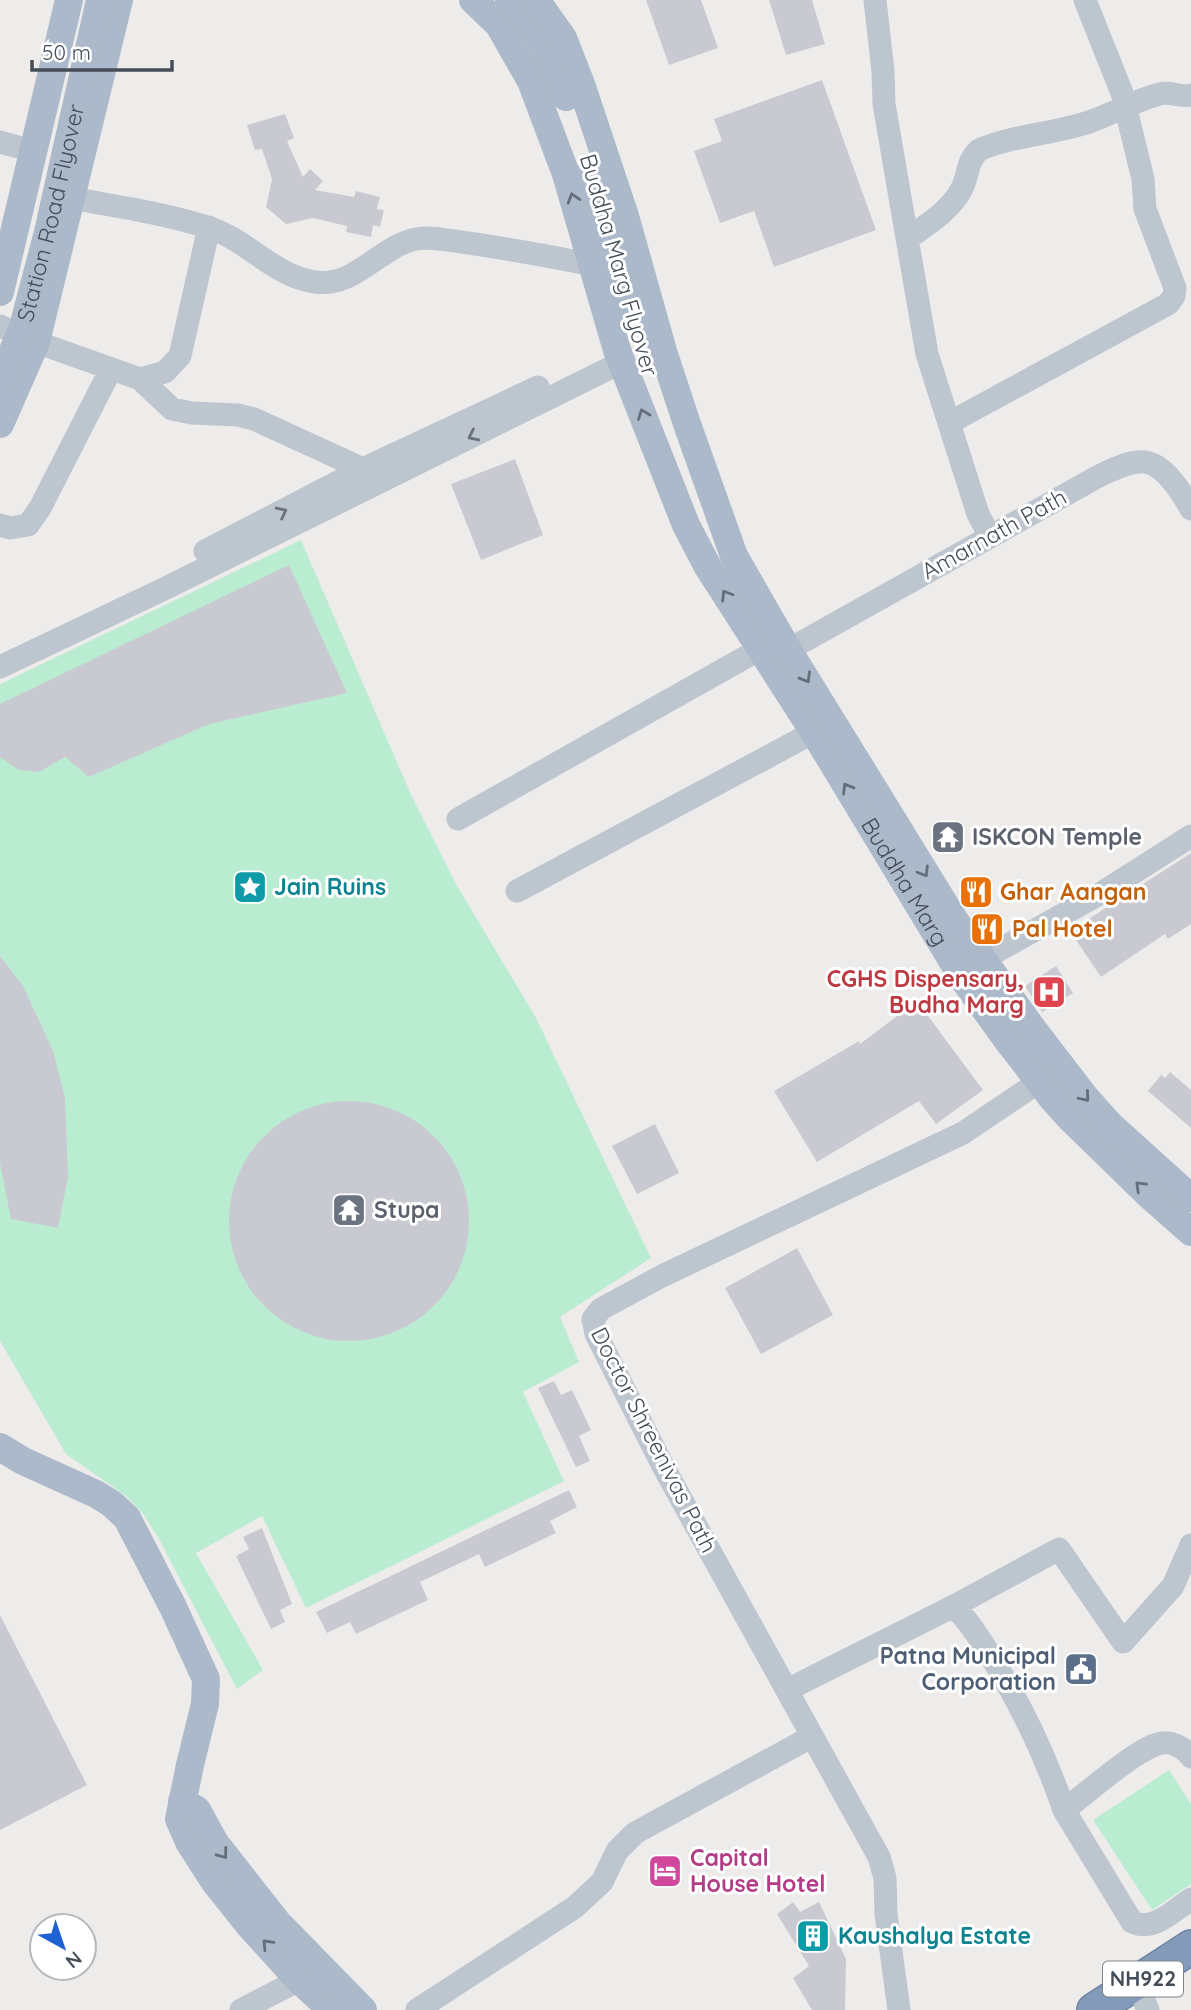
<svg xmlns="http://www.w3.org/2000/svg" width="1191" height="2010" viewBox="0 0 1191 2010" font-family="Quicksand,sans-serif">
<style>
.green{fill:#baecd1}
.building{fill:#c9cad1}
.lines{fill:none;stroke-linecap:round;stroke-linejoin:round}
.highway-casing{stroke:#7085a5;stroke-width:36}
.minor{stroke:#bdc5ce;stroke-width:23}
.major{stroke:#acb9ca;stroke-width:28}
.highway{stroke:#849ab9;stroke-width:33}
.major-bridge{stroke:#acb9ca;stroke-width:28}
.oneway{stroke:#646d7a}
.oneway2{stroke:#69717b}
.labels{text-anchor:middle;stroke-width:6;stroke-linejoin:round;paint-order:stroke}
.shield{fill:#fff;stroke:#7d828a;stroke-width:2}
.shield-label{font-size:21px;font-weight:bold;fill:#454d58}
.street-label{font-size:23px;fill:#454d58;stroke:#fff}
.worship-label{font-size:23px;font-weight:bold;fill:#5b616d;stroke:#fff;text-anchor:start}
.culture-label{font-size:23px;font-weight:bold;fill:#0d838f;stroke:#fff;text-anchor:start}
.food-label{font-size:23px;font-weight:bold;fill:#c56008;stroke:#fff;text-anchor:start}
.health-label{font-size:23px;font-weight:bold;fill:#be3a42;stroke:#fff;text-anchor:end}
.service-label{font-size:23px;font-weight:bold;fill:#4e5e75;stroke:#fff;text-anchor:end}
.hotel-label{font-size:23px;font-weight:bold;fill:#b23c85;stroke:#fff;text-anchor:start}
</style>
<rect width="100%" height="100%" fill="#eeeceb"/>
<path class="green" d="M 301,540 L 412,797 L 456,884 L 536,1018 L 651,1258 L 560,1317 L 579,1362 L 523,1392 L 564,1481 L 306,1608 L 262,1516 L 196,1553 L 263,1670 L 237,1689 L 160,1541 L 144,1515 L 126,1496 L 66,1454 L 0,1341 L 0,684 Z
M 1169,1770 L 1191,1804 L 1191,1884 L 1152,1910 L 1093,1820 Z"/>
<path class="building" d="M 646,0 L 701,0 L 718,48 L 669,65 Z
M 769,0 L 812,0 L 825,44 L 786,55 Z
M 822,80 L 876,230 L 774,267 L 754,211 L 720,223 L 694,151 L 722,141 L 714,119 Z
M 285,114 L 294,138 L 287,141 L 303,177 L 310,169 L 323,181 L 315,190 L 354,197 L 356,191 L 380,197 L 377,209 L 384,210 L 380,227 L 373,225 L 371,237 L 346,232 L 347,226 L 313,218 L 286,224 L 266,207 L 272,179 L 262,149 L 255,150 L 247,125 Z
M 515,459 L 543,535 L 481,560 L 451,484 Z
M 289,565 L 347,693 L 209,724 L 89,777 L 65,757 L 39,772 L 19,770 L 0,757 L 0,704 Z
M 1191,853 L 1191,924 L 1168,939 L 1165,934 L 1101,977 L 1070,931 Z
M 0,956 L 23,986 L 53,1051 L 65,1098 L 68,1177 L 58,1228 L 11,1219 L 0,1163 Z
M 1056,966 L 1073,993 L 1042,1012 L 1025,986 Z
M 917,1001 L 983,1090 L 936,1124 L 919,1101 L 817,1162 L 774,1091 L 859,1041 L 860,1044 Z
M 1170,1072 L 1191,1090 L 1191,1128 L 1148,1091 L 1161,1075 L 1165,1078 Z
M229 1221a120 120 0 1 1 240 0a120 120 0 1 1-240 0Z
M 655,1124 L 679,1173 L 637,1194 L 612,1146 Z
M 797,1248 L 833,1315 L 761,1354 L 725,1288 Z
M 554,1381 L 561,1395 L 572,1390 L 591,1430 L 579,1436 L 590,1461 L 576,1467 L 538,1388 Z
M 569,1490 L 577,1507 L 550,1521 L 556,1533 L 485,1567 L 479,1554 L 420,1582 L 428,1600 L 356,1634 L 350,1622 L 327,1633 L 316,1612 Z
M 262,1528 L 292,1604 L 280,1610 L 285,1622 L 271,1629 L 236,1556 L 249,1549 L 243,1537 Z
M 0,1615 L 87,1785 L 0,1830 Z
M 793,1902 L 800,1912 L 819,1902 L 846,1959 L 845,2010 L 812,2010 L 793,1978 L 809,1966 L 777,1914 Z"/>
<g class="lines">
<g class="highway-casing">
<path id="highway" d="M 1094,2010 L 1191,1947"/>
</g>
<path class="minor" d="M 875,0 L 883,71 L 884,104 L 927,354 L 978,514 L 990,537
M 0,142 L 33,151
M 72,198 C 117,207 164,213 207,227 C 247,239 273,276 315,282 C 355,288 380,246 416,239 C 433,236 451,241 468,243 C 511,249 552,257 594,265
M 907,239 C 926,225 949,212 961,190 C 969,176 966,162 979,150 C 1013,135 1054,134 1089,122 C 1113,114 1135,100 1160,94 C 1171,91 1181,98 1191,95
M 0,326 L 36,342 L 140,379 L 172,409 L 192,413 L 238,415 L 254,419 L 363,469 L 371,476
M 140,379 L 165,372 L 180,356 L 209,227
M 949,423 L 1168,304 L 1174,296 L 1175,288 L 1145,209 L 1143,179 L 1122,93 L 1085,0
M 0,525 L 10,528 L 28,525 L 40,508 L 111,369
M 205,551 L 363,469 L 538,387
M 788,650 L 1097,477 C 1110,471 1130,460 1145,462 C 1165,465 1182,493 1191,509
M 0,667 L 168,587 L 622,362
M 458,819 L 760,649
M 517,891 L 814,732
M 983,959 L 1103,892 L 1191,836
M 954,1606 L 1059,1549 L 1123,1642 L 1173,1586 L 1191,1545
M 787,1690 L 954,1606 C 972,1625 984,1645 998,1668 C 1025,1713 1047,1760 1064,1810
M 1191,1757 C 1184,1747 1170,1740 1158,1744 C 1135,1750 1086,1794 1064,1810 L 1132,1922 C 1154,1932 1173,1911 1191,1899
M 1145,2003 L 1148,2010
M 241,2010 L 299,1980
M 417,2010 L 575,1907 L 602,1882 L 617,1851 L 635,1833 L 811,1737
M 899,2010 L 886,1914 L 885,1878 L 879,1857 L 664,1468 L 596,1334 L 593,1319 L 601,1309 L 662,1276 L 963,1133 L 1052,1073"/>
<g class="major">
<path id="s1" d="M 473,0 L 499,25 L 531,81 L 566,174 L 617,350 L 686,525 L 708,567 L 814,732 L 964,980 L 1008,1041 L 1052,1098 L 1071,1119 L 1149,1195 L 1191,1232"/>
<path d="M 509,0 C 534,23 555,66 566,97"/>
<path d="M 536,0 L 563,38 L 581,84 L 625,216 L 663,351 L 687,424 L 734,556 L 788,650 L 955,921 L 1032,1028 L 1085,1097 L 1111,1126 L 1191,1198"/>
<path d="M 591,172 L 631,308"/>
<path d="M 0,292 L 69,0"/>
<path d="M 0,424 L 36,342 L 119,0"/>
<path d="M 0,1447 L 23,1461 L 96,1494 L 112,1504 L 127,1518 L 173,1607 L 206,1679 L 205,1704 L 190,1765 L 179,1819 L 189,1842 L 214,1881 L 249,1925 L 299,1980 L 332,2010"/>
<path d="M 182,1801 L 197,1810 L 215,1843 L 277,1922 L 363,2010"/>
</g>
<use href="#highway" class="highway"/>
<path class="major-bridge" id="s2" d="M 0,382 L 23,327 L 48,232 L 100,0"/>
</g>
<defs><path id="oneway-chevron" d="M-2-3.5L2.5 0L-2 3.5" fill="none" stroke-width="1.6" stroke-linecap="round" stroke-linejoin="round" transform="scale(1.75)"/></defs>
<g class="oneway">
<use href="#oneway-chevron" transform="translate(573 198) rotate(-107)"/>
<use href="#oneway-chevron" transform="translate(643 414) rotate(-111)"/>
<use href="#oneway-chevron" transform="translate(726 595) rotate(-122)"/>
<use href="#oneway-chevron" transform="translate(806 678) rotate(59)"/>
<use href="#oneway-chevron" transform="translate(847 788) rotate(-121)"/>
<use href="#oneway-chevron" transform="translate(924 872) rotate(58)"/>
<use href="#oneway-chevron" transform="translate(1085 1097) rotate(50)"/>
<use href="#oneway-chevron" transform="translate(1140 1186) rotate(-136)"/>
<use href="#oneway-chevron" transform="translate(223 1854) rotate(53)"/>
<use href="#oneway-chevron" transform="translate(267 1944) rotate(-133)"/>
</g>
<g class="oneway2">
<use href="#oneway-chevron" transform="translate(473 436) rotate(154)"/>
<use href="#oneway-chevron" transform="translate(282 512) rotate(-27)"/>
</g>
<defs>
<g id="temple-square" transform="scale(1.75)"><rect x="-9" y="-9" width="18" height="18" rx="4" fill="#6b7280" stroke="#fff"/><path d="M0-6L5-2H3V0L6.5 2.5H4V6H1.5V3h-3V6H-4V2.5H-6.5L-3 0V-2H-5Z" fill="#fff"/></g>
<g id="sight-square" transform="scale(1.75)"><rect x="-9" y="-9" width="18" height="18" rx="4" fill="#0f9aa8" stroke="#fff"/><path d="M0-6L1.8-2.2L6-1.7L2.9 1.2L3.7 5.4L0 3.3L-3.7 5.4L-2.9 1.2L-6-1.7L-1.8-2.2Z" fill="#fff"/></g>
<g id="restaurant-square" transform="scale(1.75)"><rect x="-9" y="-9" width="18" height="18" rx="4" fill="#e8710a" stroke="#fff"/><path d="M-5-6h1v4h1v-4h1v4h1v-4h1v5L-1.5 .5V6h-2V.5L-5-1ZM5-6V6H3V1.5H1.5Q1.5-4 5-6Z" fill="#fff"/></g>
<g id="hospital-square" transform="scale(1.75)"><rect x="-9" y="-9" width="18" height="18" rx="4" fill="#e0444e" stroke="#fff"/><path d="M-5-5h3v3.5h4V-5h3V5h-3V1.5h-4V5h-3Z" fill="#fff"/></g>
<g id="civic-square" transform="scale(1.75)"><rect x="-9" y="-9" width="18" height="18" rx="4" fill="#5c6f8a" stroke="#fff"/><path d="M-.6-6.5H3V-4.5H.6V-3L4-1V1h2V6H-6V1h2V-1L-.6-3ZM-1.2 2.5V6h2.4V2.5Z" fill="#fff"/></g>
<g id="hotel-square" transform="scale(1.75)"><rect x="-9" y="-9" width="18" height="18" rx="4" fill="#d1479c" stroke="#fff"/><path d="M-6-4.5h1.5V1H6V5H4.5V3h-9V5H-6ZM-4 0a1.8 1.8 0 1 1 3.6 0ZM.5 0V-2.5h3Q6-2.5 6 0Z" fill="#fff"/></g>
<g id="building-square" transform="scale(1.75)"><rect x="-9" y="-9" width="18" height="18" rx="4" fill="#0f9aa8" stroke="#fff"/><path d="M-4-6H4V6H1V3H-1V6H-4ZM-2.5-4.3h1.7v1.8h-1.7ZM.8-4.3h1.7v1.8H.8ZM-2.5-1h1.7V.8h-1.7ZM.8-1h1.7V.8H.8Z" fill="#fff"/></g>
</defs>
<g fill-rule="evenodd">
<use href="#temple-square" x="948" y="837"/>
<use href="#sight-square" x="250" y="887"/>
<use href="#restaurant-square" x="976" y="892"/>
<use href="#restaurant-square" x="987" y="929"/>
<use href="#hospital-square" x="1049" y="992"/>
<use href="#temple-square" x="349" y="1210"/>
<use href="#civic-square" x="1081" y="1669"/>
<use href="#hotel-square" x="665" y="1871"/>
<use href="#building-square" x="813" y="1936"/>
</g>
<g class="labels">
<rect class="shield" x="1103" y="1961.5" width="80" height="35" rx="5"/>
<g class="shield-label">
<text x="1143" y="1986">NH922</text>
</g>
<g class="street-label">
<text dy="8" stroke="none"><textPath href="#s2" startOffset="177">Station Road Flyover</textPath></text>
<text transform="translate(619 265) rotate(74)" y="8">Buddha Marg Flyover</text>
<text transform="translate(994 534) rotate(-29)" y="8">Amarnath Path</text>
<text dy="8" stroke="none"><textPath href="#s1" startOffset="990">Buddha Marg</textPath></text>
<text transform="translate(654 1440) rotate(63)" y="8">Doctor Shreenivas Path</text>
</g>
<g class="worship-label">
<text x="972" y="845">ISKCON Temple</text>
<text x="374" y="1218">Stupa</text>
</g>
<g class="culture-label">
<text x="274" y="895">Jain Ruins</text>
<text x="838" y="1944">Kaushalya Estate</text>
</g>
<g class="food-label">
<text x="1000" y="900">Ghar Aangan</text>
<text x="1012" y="937">Pal Hotel</text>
</g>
<g class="health-label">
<text x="1024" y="987">CGHS Dispensary,<tspan x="1024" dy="26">Budha Marg</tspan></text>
</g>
<g class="service-label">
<text x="1056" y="1664">Patna Municipal<tspan x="1056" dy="26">Corporation</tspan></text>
</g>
<g class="hotel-label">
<text x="690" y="1866">Capital<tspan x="690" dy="26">House Hotel</tspan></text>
</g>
</g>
<g transform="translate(63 1947) rotate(140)"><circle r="33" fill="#ffffff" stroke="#b5b8bc" stroke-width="2"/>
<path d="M0-5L12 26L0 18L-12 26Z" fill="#1f60d4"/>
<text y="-10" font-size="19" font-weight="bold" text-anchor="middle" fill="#454d58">N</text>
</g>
<path d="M32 60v10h140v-10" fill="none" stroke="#454d58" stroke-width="3.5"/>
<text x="42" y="60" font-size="21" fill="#454d58" stroke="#ffffff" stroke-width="5" paint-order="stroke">50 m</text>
</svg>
